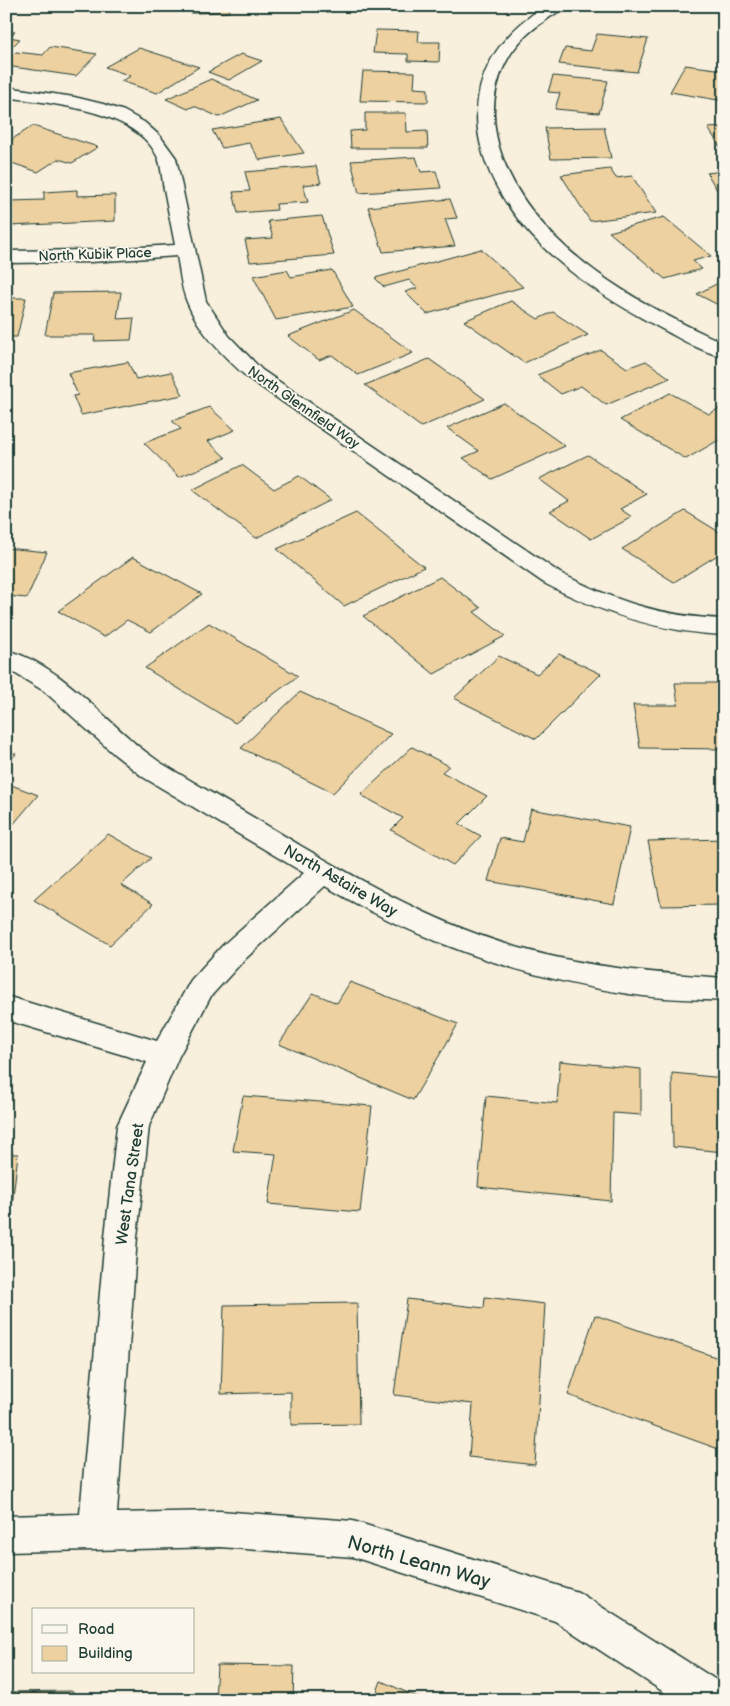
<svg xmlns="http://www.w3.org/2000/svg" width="730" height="1706" viewBox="0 0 730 1706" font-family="'Balsamiq Sans',sans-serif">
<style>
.building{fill:#edd1a1;stroke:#1f3d34}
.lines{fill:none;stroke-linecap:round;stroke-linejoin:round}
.minor-casing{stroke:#1f3d34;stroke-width:3}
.minor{fill:#fbf7ec;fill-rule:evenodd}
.labels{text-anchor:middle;stroke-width:4;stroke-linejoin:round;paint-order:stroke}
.far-street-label{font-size:14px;fill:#1f3d34;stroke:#fbf7ec}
.street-label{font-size:16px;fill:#1f3d34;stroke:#fbf7ec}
.near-street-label{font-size:19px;fill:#1f3d34;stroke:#fbf7ec}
</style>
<rect width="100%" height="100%" fill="#f8efdd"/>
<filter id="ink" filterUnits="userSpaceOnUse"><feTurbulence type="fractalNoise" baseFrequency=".02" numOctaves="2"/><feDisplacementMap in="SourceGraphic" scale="10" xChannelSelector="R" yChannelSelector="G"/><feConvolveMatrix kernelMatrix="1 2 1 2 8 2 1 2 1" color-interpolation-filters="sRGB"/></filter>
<g filter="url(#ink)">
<path class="building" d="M 191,6 L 229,6 L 229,12 L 191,13 Z
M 376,30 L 419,31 L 418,42 L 440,42 L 439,62 L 408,61 L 408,54 L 373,53 Z
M 6,31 L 15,32 L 9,37 L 20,39 L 6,53 Z
M 597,34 L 648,39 L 637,72 L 559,64 L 565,48 L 591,51 Z
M 50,47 L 97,54 L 76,76 L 6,66 L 6,62 L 16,52 L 43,55 Z
M 139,48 L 199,67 L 157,93 L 121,81 L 131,76 L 105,67 Z
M 241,54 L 262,61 L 229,80 L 208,72 Z
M 685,65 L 724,70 L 724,101 L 670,92 Z
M 363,71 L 415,72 L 414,88 L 428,89 L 428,102 L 360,101 Z
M 553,76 L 608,81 L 599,113 L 555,109 L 560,93 L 548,92 Z
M 211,79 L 257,100 L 219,117 L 194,106 L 188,109 L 166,99 Z
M 365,113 L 406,113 L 407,132 L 427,131 L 428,148 L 351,148 L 350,131 L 365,130 Z
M 281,119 L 304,153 L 260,160 L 249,143 L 222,148 L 212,130 Z
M 33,126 L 98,147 L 72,163 L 58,159 L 38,172 L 6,161 L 6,143 Z
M 604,127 L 611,158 L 551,159 L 545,128 Z
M 724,127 L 724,153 L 708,128 Z
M 416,157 L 421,172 L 436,171 L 441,188 L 359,193 L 351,161 Z
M 316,166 L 321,183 L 303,185 L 308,202 L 276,204 L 277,210 L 238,213 L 233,192 L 250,191 L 245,172 Z
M 610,169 L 616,178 L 632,176 L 656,213 L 590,221 L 561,175 Z
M 724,171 L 724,202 L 707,173 Z
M 77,190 L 77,196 L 115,195 L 115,221 L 8,226 L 10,201 L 44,200 L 44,192 Z
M 450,199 L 457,218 L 445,219 L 455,246 L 383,252 L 368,207 Z
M 322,216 L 334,255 L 250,262 L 245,240 L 273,238 L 268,221 Z
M 664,217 L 711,256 L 693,261 L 702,269 L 665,279 L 609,232 Z
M 481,249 L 523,287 L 427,314 L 405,292 L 417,288 L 409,280 L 384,287 L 375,278 Z
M 287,270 L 291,277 L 332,270 L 353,307 L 276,320 L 253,276 Z
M 724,280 L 724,308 L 697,294 Z
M 121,292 L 117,319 L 134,318 L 131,340 L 94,341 L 95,335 L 45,335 L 53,293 Z
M 6,298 L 26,298 L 17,337 L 6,337 Z
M 511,301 L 538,319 L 553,312 L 588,335 L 524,363 L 464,321 Z
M 354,310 L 413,353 L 358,375 L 332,355 L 319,360 L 288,336 Z
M 601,350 L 627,368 L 646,361 L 670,378 L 606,405 L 581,386 L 561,394 L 537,375 Z
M 429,359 L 485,399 L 421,427 L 365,385 Z
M 128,362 L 136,379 L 171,372 L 183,395 L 81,415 L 73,396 L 78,395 L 68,373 Z
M 670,393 L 709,414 L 724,406 L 724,437 L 686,459 L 620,420 Z
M 504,403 L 565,446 L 492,479 L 463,458 L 479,451 L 447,428 Z
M 209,407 L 235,430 L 208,441 L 226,458 L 179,477 L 144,443 L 181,429 L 172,421 Z
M 588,455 L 647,494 L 620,509 L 632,517 L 591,539 L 550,511 L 569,501 L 539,479 Z
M 242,465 L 274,489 L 299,476 L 331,500 L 256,538 L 192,490 Z
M 685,511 L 724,535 L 724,551 L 674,582 L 622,549 Z
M 356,513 L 424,567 L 344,606 L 277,549 Z
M 6,548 L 47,552 L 27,598 L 6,596 Z
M 133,557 L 202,594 L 151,632 L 127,620 L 104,637 L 58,611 Z
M 440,577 L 481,608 L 474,612 L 505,636 L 434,674 L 363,616 Z
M 209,623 L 298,676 L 235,723 L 145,668 Z
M 559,654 L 601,674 L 536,739 L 454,698 L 499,656 L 537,674 Z
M 675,683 L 724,683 L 724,749 L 640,748 L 633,705 L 678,705 Z
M 300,692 L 391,734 L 333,793 L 241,748 Z
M 412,747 L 449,766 L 442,772 L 487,796 L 459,824 L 481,836 L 453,865 L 391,830 L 403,818 L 361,795 Z
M 6,750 L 16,754 L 6,765 Z
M 6,783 L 38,795 L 6,833 Z
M 531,809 L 630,827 L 614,904 L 488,881 L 500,838 L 523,842 Z
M 108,834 L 151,858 L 121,885 L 153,904 L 110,945 L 34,900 Z
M 724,839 L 724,912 L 722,905 L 661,906 L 648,841 Z
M 350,982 L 458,1024 L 413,1100 L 279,1044 L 313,993 L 337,1003 Z
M 560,1061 L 641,1069 L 641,1115 L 613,1113 L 611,1201 L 478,1187 L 486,1096 L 557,1103 Z
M 672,1073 L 724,1078 L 724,1152 L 673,1147 Z
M 243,1096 L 372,1106 L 360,1212 L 268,1204 L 276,1154 L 233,1151 Z
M 6,1154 L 18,1154 L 11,1214 L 6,1214 Z
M 485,1297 L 545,1304 L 535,1465 L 469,1457 L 473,1404 L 394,1395 L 407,1299 L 484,1308 Z
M 357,1303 L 359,1424 L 291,1425 L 291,1392 L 221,1394 L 224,1305 Z
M 595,1315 L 724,1360 L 724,1451 L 568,1395 Z
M 217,1665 L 294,1666 L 293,1700 L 215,1700 Z
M 381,1681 L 424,1700 L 374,1700 Z
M 73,1691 L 73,1700 L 6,1700 L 6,1692 Z"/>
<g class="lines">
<g class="minor-casing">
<path id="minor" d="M 545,6 L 564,6 C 560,12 552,15 546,20 C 529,31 514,45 505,64 C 490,95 491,127 503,159 C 537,250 640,305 724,343 L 724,357 C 702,352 681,339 662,329 C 620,307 578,281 544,248 C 468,174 442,71 545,6 Z
M 6,87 L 74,97 L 103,104 L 124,111 L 144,122 L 160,136 L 176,158 L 206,301 L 229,336 L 262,370 L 560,573 C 615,601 662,617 724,619 L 724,635 C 659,632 601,613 544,583 L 248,378 C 224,357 199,332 187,302 C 181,288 180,271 177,256 L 91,262 L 6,263 L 6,251 L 91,250 L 175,245 C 171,225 167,204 163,184 C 162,176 161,165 158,158 C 137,109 51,104 6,97 Z
M 6,650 C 55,663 91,705 128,737 C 138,747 150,755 161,763 C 208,791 255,818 301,846 C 372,887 443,927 523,949 C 591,968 654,973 724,978 L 724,1001 C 692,999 660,999 629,994 C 521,977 419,942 325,886 L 243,961 L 211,996 L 179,1056 L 149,1126 L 137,1237 L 117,1513 L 220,1511 L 353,1521 L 578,1592 L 724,1685 L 724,1700 L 676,1700 L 555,1621 L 353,1557 L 220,1547 L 6,1552 L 6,1516 L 80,1514 L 105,1237 L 117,1126 L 147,1062 L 6,1020 L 6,996 L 157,1041 L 191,980 L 223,945 L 304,873 L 143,777 L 114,754 L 44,691 L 6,668 Z"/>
</g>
<use href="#minor" class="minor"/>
</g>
</g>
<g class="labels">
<g class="far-street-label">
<text transform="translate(95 254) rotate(-2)" y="5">North Kubik Place</text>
<text transform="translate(304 407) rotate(35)" y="5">North Glennfield Way</text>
</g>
<g class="street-label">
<text transform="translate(341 880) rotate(30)" y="6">North Astaire Way</text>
<text transform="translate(129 1184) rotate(-82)" y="6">West Tana Street</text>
</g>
<g class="near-street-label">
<text transform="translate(419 1561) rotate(16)" y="7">North Leann Way</text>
</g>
</g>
<rect width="730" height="1706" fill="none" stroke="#fbf7ec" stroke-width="25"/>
<rect x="12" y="12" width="705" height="1681" fill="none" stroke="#1f3d34" stroke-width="2" filter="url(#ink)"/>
<rect x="32" y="1608" width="162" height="65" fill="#fbf7ec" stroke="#a3ada2"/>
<rect x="42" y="1625" width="25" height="8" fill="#fbf7ec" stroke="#a3ada2"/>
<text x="78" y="1634" font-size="15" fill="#1f3d34">Road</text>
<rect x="42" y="1646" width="25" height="15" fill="#edd1a1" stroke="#a3ada2"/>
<text x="78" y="1658" font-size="15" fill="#1f3d34">Building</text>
</svg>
